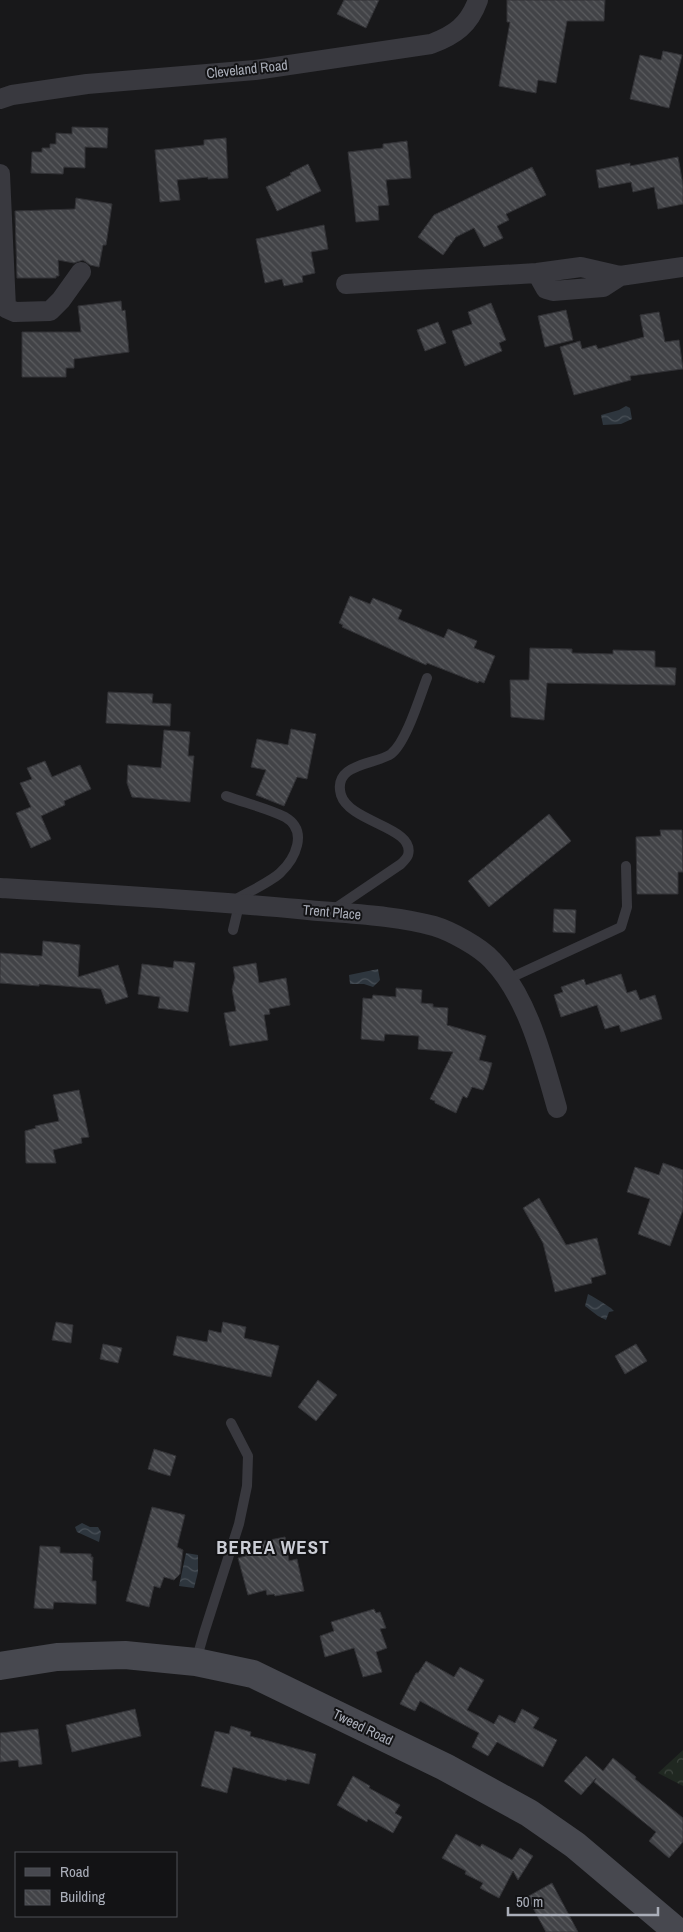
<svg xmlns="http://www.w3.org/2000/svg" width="683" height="1932" viewBox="0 0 683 1932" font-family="'Archivo Narrow',sans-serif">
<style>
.forest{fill:url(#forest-crowns)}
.water{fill:url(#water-waves)}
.building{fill:url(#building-back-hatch);stroke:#323236}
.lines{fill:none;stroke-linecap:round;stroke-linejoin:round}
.lane{stroke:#39393f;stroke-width:10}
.street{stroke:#39393f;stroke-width:20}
.secondary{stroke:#47484f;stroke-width:28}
.labels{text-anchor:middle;stroke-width:4;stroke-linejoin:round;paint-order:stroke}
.street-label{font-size:14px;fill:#aaaeb9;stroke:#131315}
.district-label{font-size:19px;font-weight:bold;letter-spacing:1px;fill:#cbcdd5;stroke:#131315}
</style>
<defs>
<pattern id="forest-crowns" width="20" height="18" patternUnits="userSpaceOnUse" patternTransform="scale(1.25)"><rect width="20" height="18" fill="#202821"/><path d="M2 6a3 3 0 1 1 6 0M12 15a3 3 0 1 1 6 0" fill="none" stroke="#3e453f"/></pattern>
<pattern id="water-waves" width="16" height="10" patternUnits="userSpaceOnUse" patternTransform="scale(1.25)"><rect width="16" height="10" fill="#2e363e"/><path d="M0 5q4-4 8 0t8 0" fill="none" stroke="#4a5158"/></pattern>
<pattern id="building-back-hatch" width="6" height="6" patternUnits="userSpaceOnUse" patternTransform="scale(1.25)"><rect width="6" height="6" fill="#424347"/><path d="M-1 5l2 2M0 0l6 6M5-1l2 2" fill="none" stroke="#5b5c5f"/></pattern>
</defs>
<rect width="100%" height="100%" fill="#18181a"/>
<path class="forest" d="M 683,1750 L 683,1786 L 658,1773 Z"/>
<path class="water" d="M 626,406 L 630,408 L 632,419 L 621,424 L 603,425 L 601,415 L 619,410 Z
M 378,969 L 380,980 L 373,987 L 364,984 L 350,984 L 349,975 Z
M 588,1294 C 592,1296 611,1307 614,1311 L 609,1312 L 606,1320 L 598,1316 L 585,1306 Z
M 82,1523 L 90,1527 L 98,1527 L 101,1532 L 99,1542 L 77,1532 L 75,1527 Z
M 186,1553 L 198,1555 L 198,1572 L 194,1588 L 179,1586 Z"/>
<path class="building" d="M 344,0 L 379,0 L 366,28 L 337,14 Z
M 507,0 L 605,0 L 604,21 L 567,21 L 556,83 L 538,80 L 536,93 L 499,86 L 510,22 L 507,22 Z
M 663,51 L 682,55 L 669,108 L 630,99 L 640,55 L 661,60 Z
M 72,127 L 108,128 L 107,148 L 85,147 L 85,168 L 64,167 L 63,174 L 31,173 L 32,152 L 42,152 L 42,148 L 50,148 L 50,144 L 56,144 L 56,133 L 72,134 Z
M 226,138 L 228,178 L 208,179 L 208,177 L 177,180 L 180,200 L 160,202 L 155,150 L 204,145 L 204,140 Z
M 407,141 L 411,178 L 386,180 L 389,205 L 378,206 L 379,220 L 356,222 L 348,152 L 383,148 L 383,144 Z
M 678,157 L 683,185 L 683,204 L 658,209 L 654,187 L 633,192 L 631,182 L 599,188 L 596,170 L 630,163 L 630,166 Z
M 308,164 L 321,191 L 277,211 L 266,187 L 291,175 L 290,173 Z
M 532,167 L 546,195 L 506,214 L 509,220 L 497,226 L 503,238 L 484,247 L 474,228 L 456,237 L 443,255 L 418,237 L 434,215 Z
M 76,198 L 112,204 L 106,245 L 103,245 L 99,267 L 90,265 L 83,260 L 74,263 L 58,260 L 59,276 L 56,276 L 56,278 L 17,278 L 15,211 L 75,209 Z
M 324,225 L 328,249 L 311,252 L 315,273 L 302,276 L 303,282 L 284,286 L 282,279 L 265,283 L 256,239 Z
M 121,301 L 122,311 L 125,310 L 129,352 L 74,359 L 74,368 L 66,368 L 66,377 L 22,377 L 22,332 L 81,332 L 78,306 Z
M 491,303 L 506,340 L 499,343 L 502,351 L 465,366 L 452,331 L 472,324 L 468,312 Z
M 566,310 L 573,340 L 545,347 L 538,316 Z
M 659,312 L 665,342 L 679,340 L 683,369 L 630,376 L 631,380 L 574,395 L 560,347 L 580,341 L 582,349 L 596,345 L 598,349 L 644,337 L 640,315 Z
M 438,322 L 446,343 L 425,351 L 417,330 Z
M 350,596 L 370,604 L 373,598 L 402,610 L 398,619 L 444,638 L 448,629 L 477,641 L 474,648 L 495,656 L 484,683 L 479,681 L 478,683 L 427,663 L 426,665 L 342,627 L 343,625 L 339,623 Z
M 530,648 L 572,649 L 572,653 L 613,654 L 613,650 L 655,651 L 655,667 L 676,668 L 675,685 L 547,683 L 544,720 L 511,717 L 510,680 L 529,680 Z
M 108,692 L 153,694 L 152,703 L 171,704 L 170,726 L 106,723 Z
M 291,729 L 316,734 L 307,779 L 297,777 L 284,806 L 256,795 L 266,770 L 251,767 L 257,739 L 288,745 Z
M 164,730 L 190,732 L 188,756 L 194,756 L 190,802 L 132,797 L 127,783 L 128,765 L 161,768 Z
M 45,761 L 52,777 L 80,765 L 91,789 L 64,801 L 65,805 L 41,816 L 51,839 L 31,848 L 16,813 L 31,807 L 20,783 L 32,779 L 27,768 Z
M 549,814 L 571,841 L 489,907 L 468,881 Z
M 660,830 L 682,830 L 683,872 L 678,872 L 678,894 L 637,894 L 636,837 L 661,836 Z
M 554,909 L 576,910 L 575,933 L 553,932 Z
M 43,941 L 80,945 L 78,977 L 118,965 L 128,997 L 106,1004 L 101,989 L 39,984 L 39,986 L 0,983 L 0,953 L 42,956 Z
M 174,961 L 195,963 L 188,1012 L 158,1008 L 160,997 L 138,994 L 142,964 L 173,968 Z
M 256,963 L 259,983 L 286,978 L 290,1005 L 269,1009 L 270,1014 L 264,1015 L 268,1040 L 230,1046 L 224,1013 L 236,1011 L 232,989 L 235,978 L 233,967 Z
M 621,974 L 627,993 L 636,990 L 640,1000 L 655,995 L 662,1019 L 621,1032 L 619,1025 L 605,1029 L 597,1005 L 561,1017 L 554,995 L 563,992 L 561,987 L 584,979 L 586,985 Z
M 396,988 L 422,990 L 421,1003 L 433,1004 L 433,1007 L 448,1008 L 447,1025 L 486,1036 L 479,1060 L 492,1063 L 487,1081 L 483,1090 L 472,1087 L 467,1098 L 463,1096 L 456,1113 L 435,1103 L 435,1101 L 430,1099 L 453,1052 L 418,1049 L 419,1036 L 385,1034 L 384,1041 L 361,1039 L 363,998 L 372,999 L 373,995 L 396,997 Z
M 79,1090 L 89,1137 L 81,1138 L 82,1143 L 53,1150 L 56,1163 L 26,1163 L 25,1131 L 36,1128 L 35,1126 L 59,1121 L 53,1095 Z
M 663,1163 L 683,1170 L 683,1210 L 670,1246 L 638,1234 L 650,1199 L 627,1192 L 635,1167 L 659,1175 Z
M 539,1198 L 566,1245 L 597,1238 L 606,1274 L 591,1278 L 592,1283 L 555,1292 L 543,1243 L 523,1208 Z
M 56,1322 L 73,1325 L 71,1343 L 52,1340 Z
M 223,1322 L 246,1327 L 244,1338 L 279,1346 L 271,1377 L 173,1355 L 177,1336 L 207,1342 L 209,1330 L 221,1333 Z
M 103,1344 L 122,1348 L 118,1363 L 100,1359 Z
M 636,1344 L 647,1361 L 625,1374 L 615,1356 Z
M 318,1380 L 337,1395 L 316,1421 L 298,1407 Z
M 154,1449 L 176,1456 L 170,1476 L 148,1469 Z
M 152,1507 L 185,1515 L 177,1547 L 183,1550 L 180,1574 L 174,1580 L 164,1577 L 160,1588 L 154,1586 L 149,1607 L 126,1601 Z
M 285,1537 L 289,1561 L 297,1559 L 304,1591 L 275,1596 L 274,1594 L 267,1595 L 266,1590 L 248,1595 L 238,1558 L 256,1553 L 254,1543 Z
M 40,1546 L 60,1547 L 60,1553 L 91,1554 L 91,1557 L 93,1557 L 92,1581 L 96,1581 L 96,1604 L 54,1602 L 53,1609 L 34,1608 Z
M 374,1609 L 376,1613 L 380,1612 L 386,1628 L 380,1629 L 387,1648 L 376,1652 L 382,1672 L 363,1677 L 354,1648 L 325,1657 L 320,1636 L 334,1631 L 331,1622 Z
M 426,1661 L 454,1677 L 460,1667 L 484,1680 L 467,1710 L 494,1724 L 499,1715 L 515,1723 L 522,1709 L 539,1718 L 533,1728 L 557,1740 L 543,1767 L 497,1742 L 488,1756 L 472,1747 L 479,1733 L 420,1701 L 415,1711 L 400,1704 L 416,1673 L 418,1673 Z
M 135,1709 L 141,1736 L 72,1752 L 66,1725 Z
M 231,1726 L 251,1732 L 250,1736 L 316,1754 L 309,1784 L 287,1779 L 286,1781 L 233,1767 L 227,1793 L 201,1786 L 215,1731 L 229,1734 Z
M 38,1729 L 42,1764 L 19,1767 L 18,1760 L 0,1762 L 0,1733 Z
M 586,1756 L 603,1771 L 613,1758 L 636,1777 L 635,1779 L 683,1818 L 683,1842 L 669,1858 L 649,1841 L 656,1832 L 594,1782 L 596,1778 L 581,1795 L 564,1781 Z
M 353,1776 L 370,1786 L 369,1788 L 400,1805 L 395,1813 L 402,1817 L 393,1833 L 368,1819 L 367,1822 L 337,1805 Z
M 456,1834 L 480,1847 L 482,1844 L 512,1860 L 520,1848 L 533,1856 L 518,1880 L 513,1871 L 499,1898 L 480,1888 L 483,1883 L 465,1874 L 466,1871 L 442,1858 Z
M 552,1883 L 578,1932 L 546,1932 L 527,1897 Z"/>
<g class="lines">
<path class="lane" d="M 226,796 C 245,803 267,808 285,817 C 309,831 295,859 280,873 C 269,883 246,893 233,901
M 333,910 L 401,864 C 403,862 407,858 408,855 C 416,827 350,823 341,795 C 332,763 375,765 391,754 C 406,743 420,696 427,678
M 233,930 L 239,905
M 508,979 L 621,927 L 627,907 L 626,866
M 196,1661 L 204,1633 L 239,1524 L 247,1486 L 248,1456 L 231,1423"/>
<path class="street" d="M 0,99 L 12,95 L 87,84 L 255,70 L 431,44 C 455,35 469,25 478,0
M 0,174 L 6,308 L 15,312 L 50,311 L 61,300 L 81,272
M 537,273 L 546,289 L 553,291 L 603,287 L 620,276 L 683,267
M 346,284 L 537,273 L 581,267 L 620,276
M 0,888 C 99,894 199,900 298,909 C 343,914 390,914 434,926 C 451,931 480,947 492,960 C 528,997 543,1059 557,1108"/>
<path class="secondary" d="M 0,1666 L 57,1657 L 125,1655 L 196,1662 L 253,1674 L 445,1767 L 529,1813 L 575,1845 L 678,1932"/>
</g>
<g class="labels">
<g class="street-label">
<text transform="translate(247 69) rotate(-6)" y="5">Cleveland Road</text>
<text transform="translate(332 912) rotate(5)" y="5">Trent Place</text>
<text transform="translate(363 1727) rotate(26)" y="5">Tweed Road</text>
</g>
<g class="district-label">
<text x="273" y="1554">BEREA WEST</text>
</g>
</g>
<rect x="15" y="1852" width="162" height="65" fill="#131315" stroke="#4f5157"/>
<rect x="25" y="1868" width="25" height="8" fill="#47484f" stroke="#4f5157"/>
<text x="60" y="1877" font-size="15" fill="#aaaeb9">Road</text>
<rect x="25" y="1890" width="25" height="15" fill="url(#building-back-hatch)" stroke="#4f5157"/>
<text x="60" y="1902" font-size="15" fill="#aaaeb9">Building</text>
<path d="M508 1907v8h150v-8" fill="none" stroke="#aaaeb9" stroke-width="2.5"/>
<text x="516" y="1907" font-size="15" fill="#aaaeb9" stroke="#131315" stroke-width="4" paint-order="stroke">50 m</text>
</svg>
